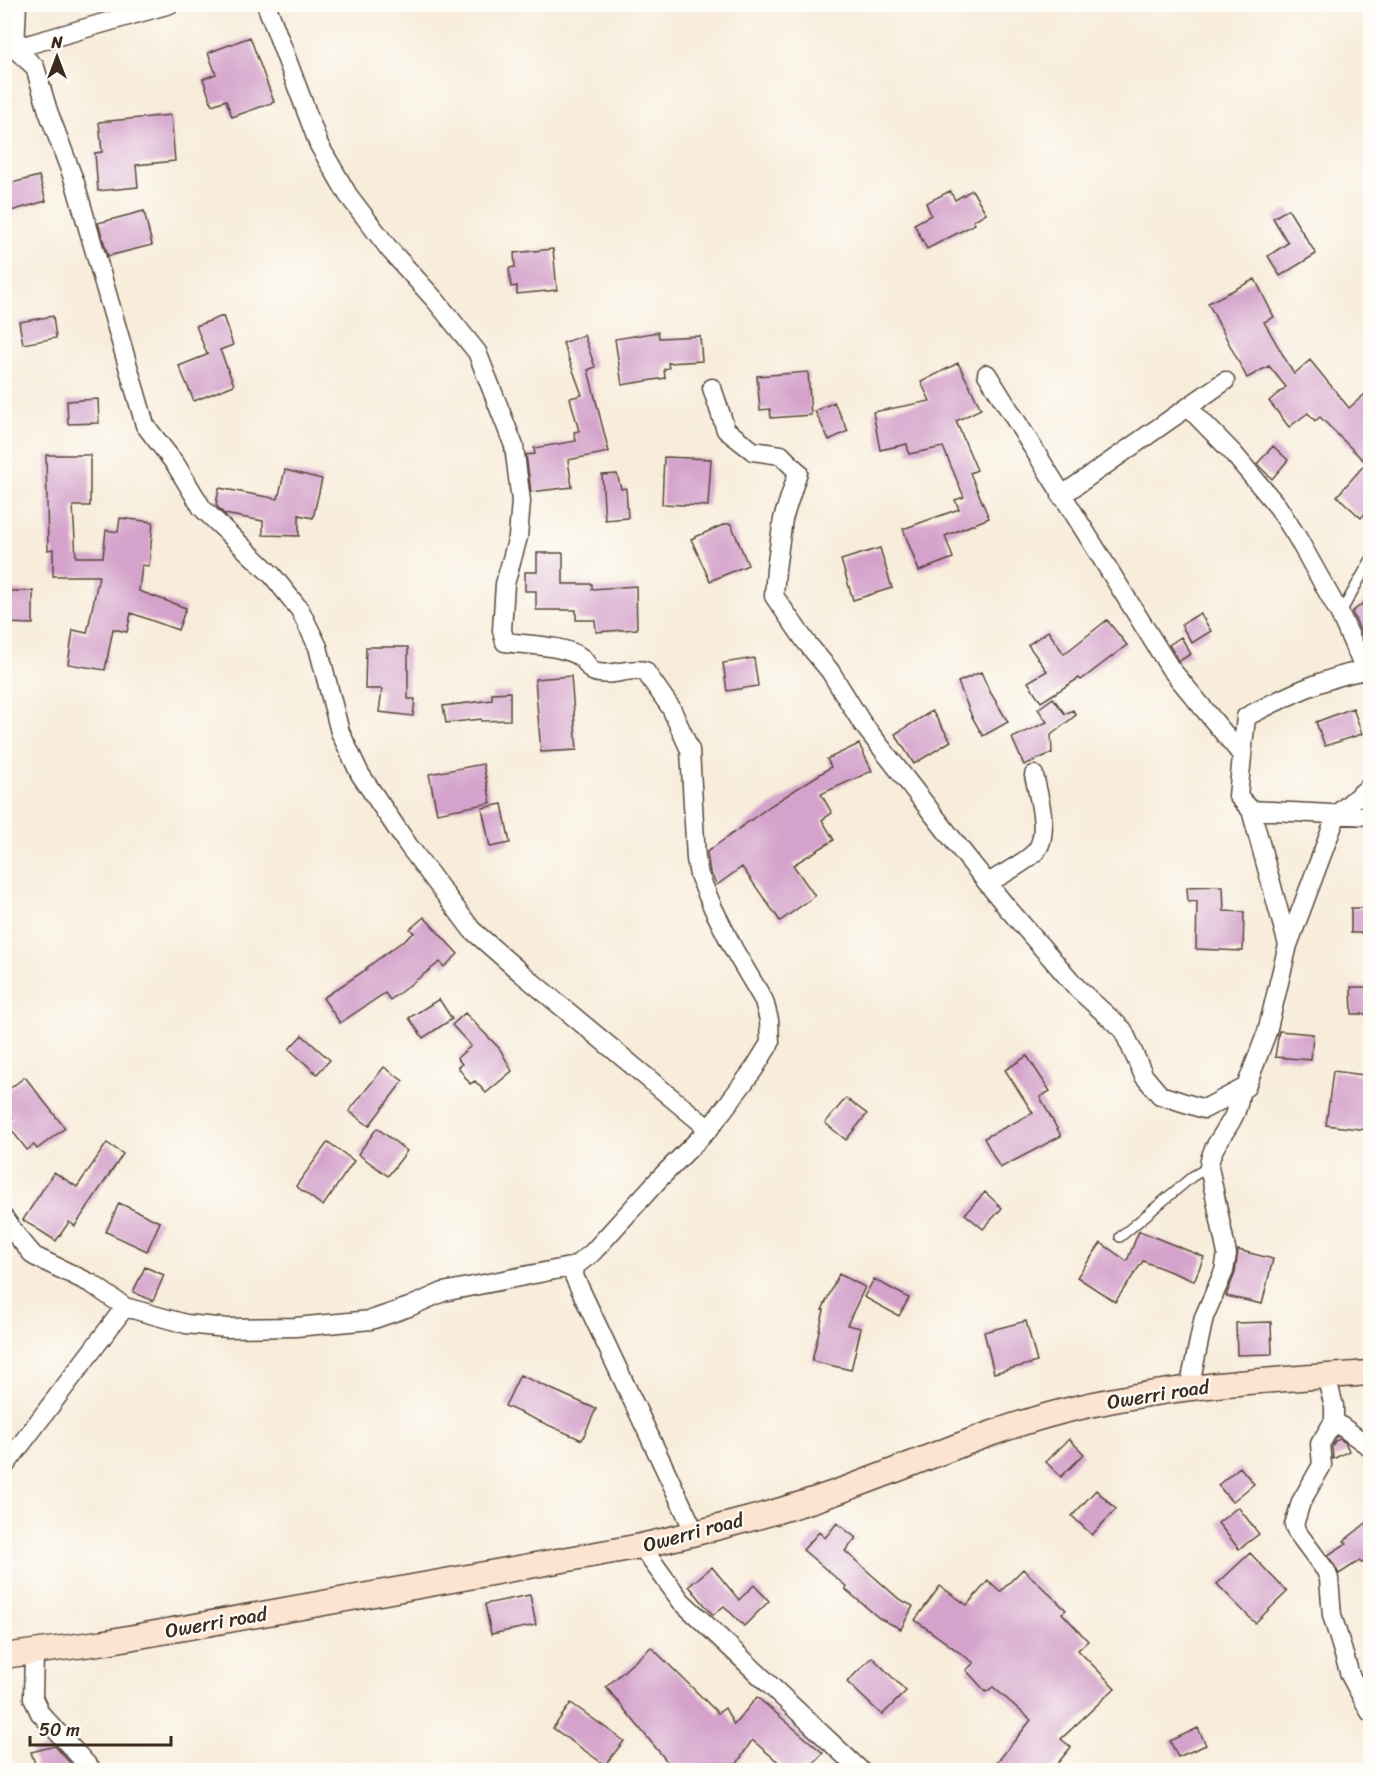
<svg xmlns="http://www.w3.org/2000/svg" width="1375" height="1775" viewBox="0 0 1375 1775" font-family="Sriracha,sans-serif">
<style>
.building{fill:#d4a2ca}
.lines{fill:none;stroke-linecap:round;stroke-linejoin:round}
.lane-casing{stroke:#57473a;stroke-width:12}
.street-casing{stroke:#57473a;stroke-width:21}
.secondary-casing{stroke:#57473a;stroke-width:27}
.lane{stroke:#fff;stroke-width:9}
.street{stroke:#fff;stroke-width:18}
.secondary{stroke:#fde4d0;stroke-width:24}
.labels{text-anchor:middle;stroke-width:4.5;stroke-linejoin:round;paint-order:stroke}
.street-label{font-size:20px;fill:#3b2a1e;stroke:#fdfcf7}
</style>
<rect width="100%" height="100%" fill="#fdfcf7"/>
<filter id="ink" filterUnits="userSpaceOnUse"><feTurbulence type="fractalNoise" baseFrequency=".0167" numOctaves="2"/><feDisplacementMap in="SourceGraphic" scale="12" xChannelSelector="R" yChannelSelector="G"/><feConvolveMatrix kernelMatrix="1 2 1 2 8 2 1 2 1" color-interpolation-filters="sRGB"/></filter>
<filter id="wash" filterUnits="userSpaceOnUse"><feTurbulence type="fractalNoise" baseFrequency=".008" numOctaves="4" result="noise"/><feDisplacementMap in="SourceGraphic" scale="24" xChannelSelector="R" yChannelSelector="G"/><feGaussianBlur stdDeviation="1.35" result="paint"/><feColorMatrix in="noise" values="0 0 0 0 0 0 0 0 0 0 0 0 0 0 0 0 0 1.4 0 .05"/><feComposite in="paint" operator="in"/></filter>
<g filter="url(#wash)">
<rect width="100%" height="100%" fill="#f8ecda"/>
<g id="blocks">
<path class="building" d="M 250,37 L 274,102 L 232,117 L 226,100 L 212,105 L 203,79 L 216,74 L 208,53 Z
M 171,115 L 175,161 L 136,165 L 138,187 L 98,191 L 95,153 L 102,152 L 99,122 Z
M 39,176 L 46,201 L 4,213 L 4,185 Z
M 972,190 L 986,213 L 973,221 L 975,224 L 927,249 L 914,224 L 931,215 L 926,203 L 950,191 L 955,200 Z
M 1288,209 L 1316,254 L 1280,276 L 1268,256 L 1288,243 L 1273,218 Z
M 144,211 L 152,245 L 108,256 L 98,223 Z
M 553,249 L 557,290 L 517,294 L 517,286 L 511,287 L 509,268 L 515,267 L 514,253 Z
M 1255,279 L 1274,317 L 1264,322 L 1294,374 L 1310,360 L 1349,408 L 1371,389 L 1371,507 L 1361,518 L 1337,496 L 1366,463 L 1320,417 L 1315,421 L 1308,413 L 1289,427 L 1269,401 L 1286,387 L 1269,366 L 1247,378 L 1208,303 Z
M 53,316 L 56,338 L 23,344 L 19,322 Z
M 223,316 L 233,345 L 220,350 L 234,385 L 194,401 L 179,366 L 209,354 L 207,354 L 196,326 Z
M 658,332 L 659,338 L 700,336 L 702,361 L 668,363 L 669,368 L 664,369 L 665,378 L 622,385 L 615,339 Z
M 584,335 L 595,367 L 588,370 L 609,452 L 568,460 L 572,487 L 531,492 L 526,455 L 535,454 L 534,448 L 576,441 L 574,432 L 579,431 L 570,398 L 582,395 L 563,343 Z
M 958,363 L 981,409 L 956,421 L 977,470 L 970,473 L 989,518 L 945,536 L 953,558 L 919,571 L 903,529 L 959,509 L 955,500 L 964,497 L 943,447 L 909,454 L 907,444 L 880,450 L 873,412 L 930,401 L 921,382 Z
M 808,372 L 811,415 L 771,418 L 770,409 L 760,410 L 757,376 Z
M 98,399 L 99,423 L 68,424 L 67,401 Z
M 834,402 L 848,431 L 829,440 L 815,411 Z
M 1273,446 L 1288,460 L 1272,479 L 1257,464 Z
M 46,455 L 90,455 L 90,506 L 73,506 L 76,557 L 103,557 L 106,530 L 118,532 L 120,518 L 153,522 L 149,566 L 142,565 L 139,591 L 186,608 L 178,630 L 131,613 L 127,632 L 113,629 L 105,670 L 68,664 L 73,630 L 87,633 L 99,576 L 53,576 L 53,549 L 48,550 Z
M 664,457 L 711,459 L 708,506 L 662,504 Z
M 285,470 L 322,479 L 313,518 L 299,515 L 299,536 L 263,535 L 263,521 L 224,514 L 216,505 L 219,488 L 278,499 Z
M 617,474 L 621,489 L 626,488 L 628,518 L 605,520 L 602,475 Z
M 725,524 L 731,524 L 748,565 L 710,581 L 691,539 Z
M 880,548 L 892,588 L 853,600 L 841,560 Z
M 537,553 L 563,553 L 563,584 L 592,584 L 592,589 L 636,586 L 637,629 L 596,632 L 595,620 L 576,620 L 576,610 L 536,610 L 536,591 L 525,591 L 525,572 L 537,572 Z
M 7,591 L 33,591 L 33,624 L 6,623 Z
M 1371,597 L 1371,655 L 1352,612 Z
M 1200,613 L 1211,631 L 1192,643 L 1181,625 Z
M 1107,620 L 1127,645 L 1081,680 L 1079,678 L 1041,702 L 1028,682 L 1047,671 L 1028,645 L 1048,631 L 1064,654 Z
M 1181,637 L 1191,654 L 1179,661 L 1169,645 Z
M 366,647 L 408,647 L 408,699 L 415,699 L 413,716 L 379,712 L 382,689 L 365,689 Z
M 754,658 L 758,686 L 727,691 L 723,663 Z
M 981,672 L 989,690 L 1008,722 L 983,736 L 972,717 L 958,682 Z
M 571,676 L 577,750 L 541,752 L 535,679 Z
M 510,692 L 510,720 L 481,721 L 481,719 L 446,723 L 443,706 L 492,700 L 492,693 Z
M 1053,698 L 1065,714 L 1073,710 L 1076,715 L 1051,735 L 1052,753 L 1024,765 L 1012,738 L 1047,722 L 1038,709 Z
M 1353,708 L 1362,734 L 1325,746 L 1316,722 Z
M 932,711 L 951,741 L 914,764 L 895,734 Z
M 859,744 L 872,771 L 821,794 L 832,813 L 822,820 L 834,840 L 793,865 L 815,896 L 780,921 L 742,867 L 717,885 L 710,872 L 707,852 L 770,806 L 831,767 L 827,759 Z
M 483,764 L 491,803 L 437,813 L 429,774 Z
M 502,804 L 510,843 L 490,847 L 482,808 Z
M 1223,886 L 1224,911 L 1244,912 L 1243,951 L 1196,949 L 1197,901 L 1188,902 L 1187,887 Z
M 1351,908 L 1371,908 L 1371,933 L 1351,933 Z
M 424,917 L 458,954 L 444,967 L 440,962 L 390,1000 L 385,993 L 340,1023 L 323,998 L 367,969 L 366,968 L 414,933 L 410,929 Z
M 1351,987 L 1369,987 L 1371,1014 L 1352,1014 Z
M 439,999 L 452,1019 L 423,1038 L 409,1018 Z
M 465,1013 L 500,1049 L 512,1071 L 486,1093 L 475,1081 L 470,1084 L 458,1067 L 462,1064 L 457,1058 L 471,1046 L 452,1025 Z
M 1279,1031 L 1313,1034 L 1311,1060 L 1275,1057 Z
M 302,1035 L 330,1060 L 317,1074 L 289,1049 Z
M 1027,1056 L 1050,1091 L 1040,1097 L 1061,1136 L 1000,1168 L 984,1138 L 1033,1113 L 1005,1070 Z
M 384,1067 L 403,1081 L 369,1126 L 349,1111 Z
M 1333,1071 L 1371,1076 L 1371,1102 L 1367,1130 L 1326,1125 Z
M 25,1077 L 65,1128 L 37,1149 L 34,1145 L 27,1150 L 6,1123 L 13,1118 L 4,1108 L 4,1093 Z
M 846,1098 L 867,1114 L 846,1140 L 825,1123 Z
M 377,1128 L 407,1151 L 388,1176 L 358,1154 Z
M 328,1142 L 354,1161 L 323,1206 L 296,1186 Z
M 107,1143 L 123,1154 L 75,1226 L 69,1222 L 56,1241 L 23,1220 L 54,1172 L 77,1187 Z
M 985,1192 L 1002,1208 L 983,1229 L 965,1214 Z
M 119,1203 L 160,1222 L 147,1251 L 106,1232 Z
M 1139,1231 L 1204,1257 L 1194,1281 L 1143,1261 L 1115,1302 L 1077,1277 L 1101,1243 L 1127,1261 Z
M 1238,1250 L 1273,1259 L 1262,1304 L 1226,1296 L 1235,1273 Z
M 145,1267 L 164,1275 L 153,1301 L 133,1292 Z
M 839,1274 L 865,1287 L 847,1325 L 861,1328 L 851,1370 L 812,1361 L 824,1310 L 822,1310 Z
M 874,1279 L 909,1298 L 899,1316 L 864,1297 Z
M 1026,1321 L 1037,1362 L 994,1373 L 984,1332 Z
M 1271,1322 L 1272,1354 L 1237,1355 L 1236,1323 Z
M 520,1375 L 596,1409 L 582,1440 L 505,1406 Z
M 1069,1439 L 1084,1454 L 1061,1477 L 1046,1462 Z
M 1340,1439 L 1345,1442 L 1349,1451 L 1333,1459 L 1332,1447 L 1335,1441 Z
M 1240,1467 L 1254,1484 L 1232,1502 L 1218,1485 Z
M 1096,1490 L 1116,1509 L 1092,1535 L 1072,1516 Z
M 1238,1507 L 1259,1534 L 1239,1549 L 1218,1523 Z
M 1371,1519 L 1371,1556 L 1362,1563 L 1359,1561 L 1339,1574 L 1328,1555 L 1347,1543 L 1344,1541 Z
M 837,1523 L 856,1538 L 845,1551 L 899,1599 L 913,1606 L 901,1629 L 879,1618 L 845,1589 L 847,1587 L 803,1550 L 819,1532 L 825,1538 Z
M 1250,1553 L 1287,1592 L 1255,1623 L 1217,1584 Z
M 712,1567 L 739,1600 L 754,1585 L 769,1601 L 744,1626 L 724,1606 L 713,1615 L 689,1586 Z
M 1023,1569 L 1066,1610 L 1062,1613 L 1088,1641 L 1078,1650 L 1115,1688 L 1061,1739 L 1071,1747 L 1052,1770 L 991,1770 L 1031,1720 L 993,1687 L 986,1692 L 966,1670 L 974,1663 L 915,1620 L 940,1586 L 967,1605 L 988,1581 L 1000,1592 Z
M 530,1595 L 536,1625 L 491,1634 L 485,1604 Z
M 651,1647 L 718,1713 L 725,1708 L 734,1725 L 757,1697 L 823,1753 L 808,1770 L 788,1770 L 752,1740 L 733,1770 L 674,1770 L 606,1687 Z
M 872,1657 L 906,1691 L 882,1715 L 847,1682 Z
M 571,1703 L 624,1741 L 605,1765 L 553,1728 Z
M 1198,1728 L 1206,1745 L 1178,1757 L 1170,1741 Z
M 55,1746 L 72,1765 L 54,1770 L 37,1770 L 31,1752 Z"/>
</g>
</g>
<g filter="url(#ink)">
<use href="#blocks" fill-opacity="0" stroke="#57473a" stroke-width="1.5"/>
<g class="lines">
<g class="lane-casing">
<path id="lane" d="M 1340,614 L 1370,561
M 1120,1237 L 1193,1176 L 1209,1167"/>
</g>
<g class="street-casing">
<path id="street" d="M 17,4 L 15,49 L 35,67 L 48,111 L 75,183 L 145,425 L 176,465 L 202,508 L 272,575 L 300,610 L 318,647 L 340,732 L 360,774 L 408,845 L 472,930 L 520,972 L 709,1129 L 659,1179 L 592,1253 L 575,1266 L 574,1276 L 695,1533
M 266,4 L 319,145 L 348,195 L 390,250 L 436,301 L 477,352 L 514,446 L 521,501 L 518,537 L 505,584 L 502,630 L 505,642 C 525,645 566,645 582,658 C 589,664 588,672 599,673 C 614,676 630,667 645,671 L 671,708 L 690,750 L 696,859 L 699,875 L 713,908 L 734,950 L 764,1001 L 769,1020 L 770,1043 L 754,1069 L 709,1129
M 6,51 L 170,4
M 987,374 L 1170,668 L 1242,755
M 712,388 L 726,430 L 753,451 L 781,455 L 798,472 L 783,519 L 776,569 L 774,596 L 806,642 L 830,671 L 862,723 L 961,850 L 1005,905 L 1078,989 L 1123,1030 L 1144,1076 L 1160,1095 L 1204,1109 L 1246,1087 L 1267,1032 L 1288,945 L 1251,810
M 1188,407 L 1233,453 L 1278,507 L 1297,537 L 1340,614 L 1365,670 L 1370,675
M 1061,496 L 1225,381
M 1365,670 C 1323,678 1284,697 1246,717 L 1238,796 L 1251,810 L 1370,816
M 988,883 C 1002,874 1024,864 1035,852 C 1051,836 1038,794 1034,775
M 1288,945 L 1337,814 L 1370,786
M 4,1218 L 17,1236 L 34,1256 L 92,1284 L 125,1307 L 186,1324 L 227,1328 L 296,1327 L 371,1320 L 409,1307 L 443,1292 L 575,1266
M 1326,1376 L 1334,1406 L 1334,1421 L 1320,1444 L 1322,1465 L 1301,1502 L 1294,1525 L 1297,1532 L 1326,1571 L 1329,1579 L 1332,1615 L 1350,1675 L 1370,1712
M 1189,1389 L 1204,1317 L 1224,1271 L 1227,1254 L 1209,1167 C 1211,1138 1239,1126 1240,1090
M 1334,1421 L 1370,1447
M 4,1467 L 125,1307
M 641,1546 L 681,1601 L 860,1770
M 34,1652 L 33,1698 L 40,1713 L 92,1770"/>
</g>
<g class="secondary-casing">
<path id="secondary" d="M 4,1656 L 106,1642 L 641,1546 C 705,1531 771,1515 834,1493 C 909,1467 983,1432 1060,1412 C 1161,1386 1267,1380 1370,1373"/>
</g>
<use href="#lane" class="lane"/>
<use href="#street" class="street"/>
<use href="#secondary" class="secondary"/>
</g>
</g>
<g class="labels">
<g class="street-label">
<text transform="translate(1158 1394) rotate(-9)" y="7">Owerri road</text>
<text transform="translate(693 1532) rotate(-15)" y="7">Owerri road</text>
<text transform="translate(216 1622) rotate(-10)" y="7">Owerri road</text>
</g>
</g>
<rect width="1375" height="1775" fill="none" stroke="#fdfcf7" stroke-width="24"/>
<g transform="translate(57 57)" stroke="#fdfcf7" stroke-width="4.5" paint-order="stroke">
<path d="M0-4.5L10 22L0 15L-10 22Z" fill="#3b2a1e"/>
<text y="-9" font-size="16" font-weight="bold" text-anchor="middle" fill="#3b2a1e">N</text>
</g>
<path d="M30 1736v9h141v-9" fill="none" stroke="#3b2a1e" stroke-width="3"/>
<text x="39" y="1736" font-size="18" fill="#3b2a1e" stroke="#fdfcf7" stroke-width="4.5" paint-order="stroke">50 m</text>
</svg>
